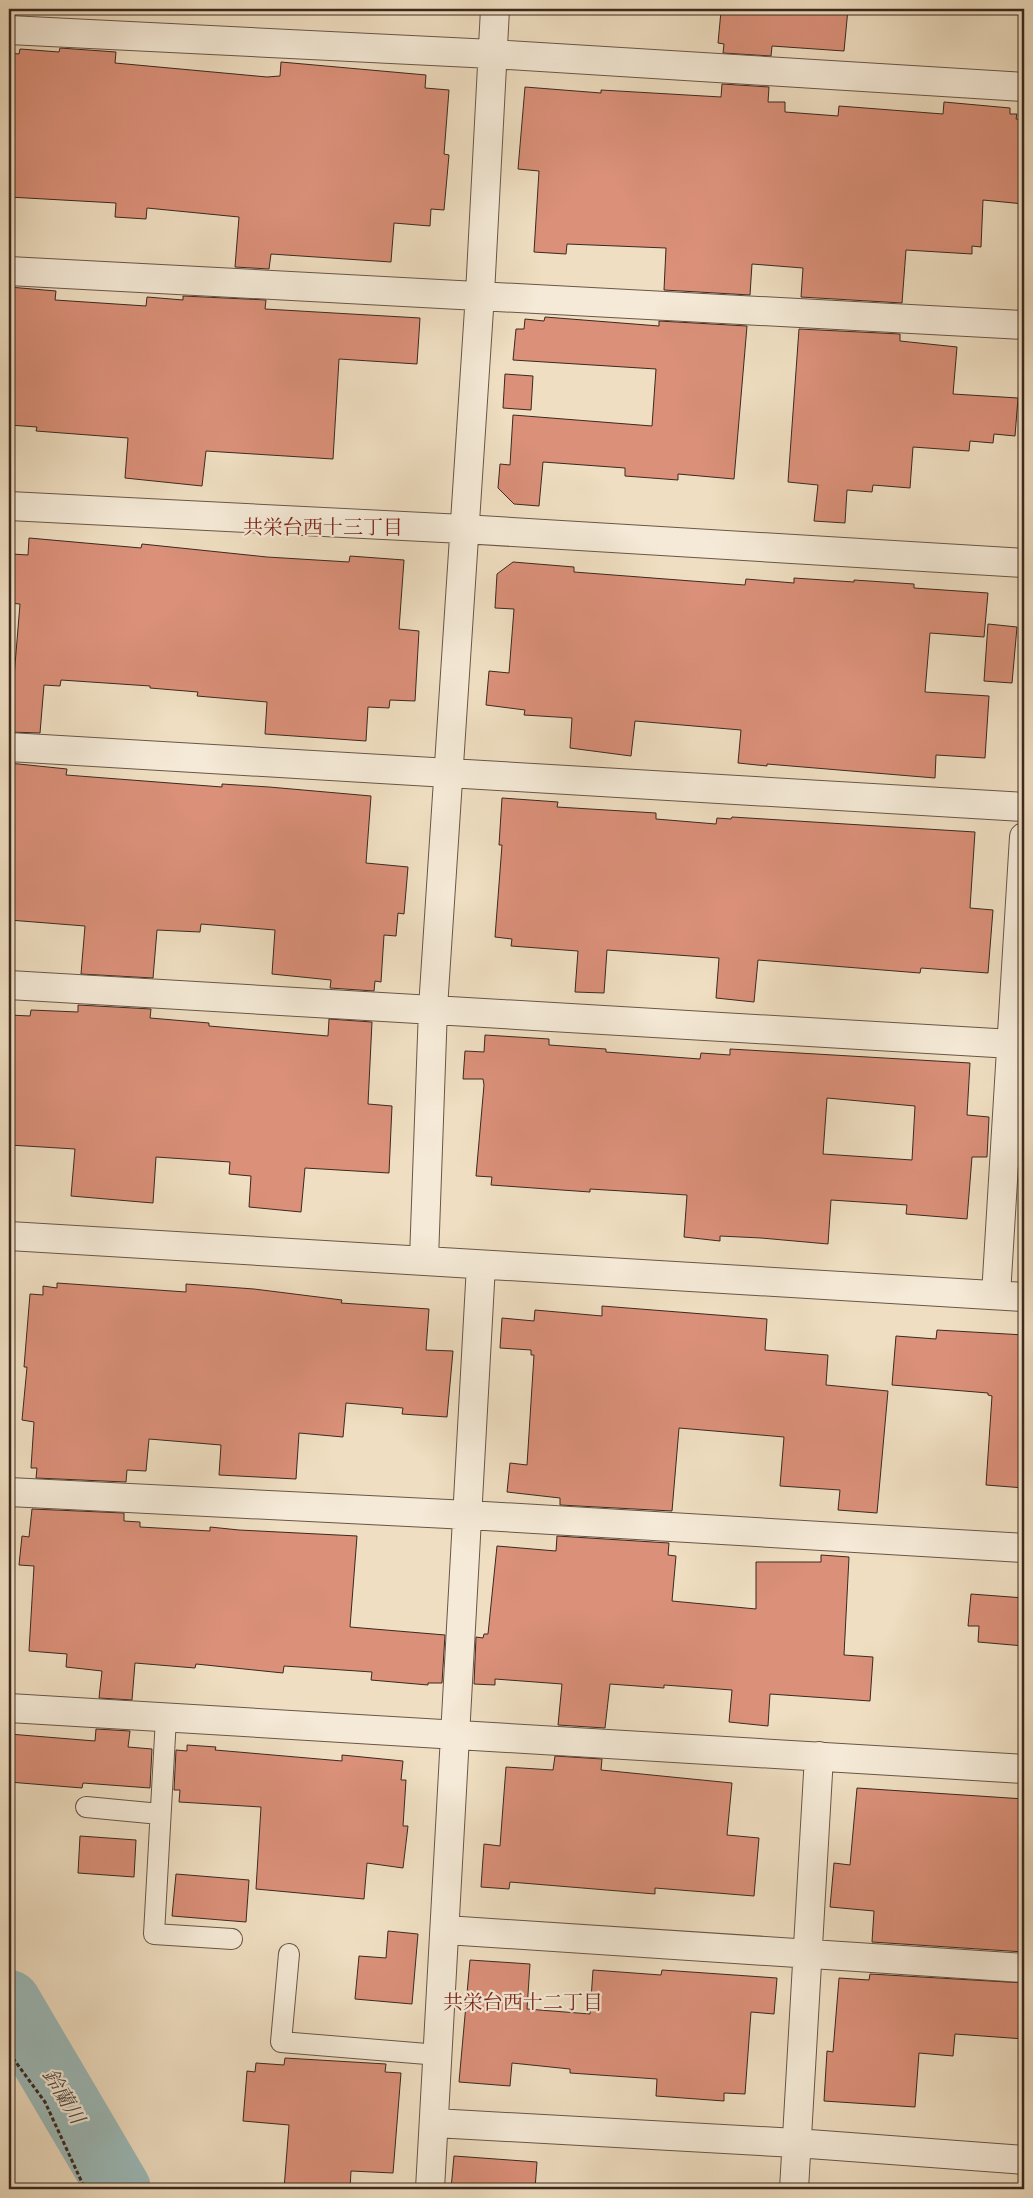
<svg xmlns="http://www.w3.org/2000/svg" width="1033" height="2198" viewBox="0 0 1033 2198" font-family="'IM FELL English','Noto Serif JP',serif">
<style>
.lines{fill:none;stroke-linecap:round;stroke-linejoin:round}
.river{stroke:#9cbbba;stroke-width:64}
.building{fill:#da9079;stroke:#3c291f;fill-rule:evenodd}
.lane-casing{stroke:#695648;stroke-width:22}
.street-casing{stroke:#695648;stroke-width:30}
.path{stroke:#3c291f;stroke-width:3;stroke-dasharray:4 2.5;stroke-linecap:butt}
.lane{stroke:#f5ead7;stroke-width:20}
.street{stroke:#f5ead7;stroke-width:28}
.labels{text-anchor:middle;stroke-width:4.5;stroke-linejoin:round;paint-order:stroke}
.neighbourhood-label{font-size:20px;fill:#7a1f14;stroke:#f5ead7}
.water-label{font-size:20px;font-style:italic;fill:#544e46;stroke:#f5ead7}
</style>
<rect width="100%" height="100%" fill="#efdec1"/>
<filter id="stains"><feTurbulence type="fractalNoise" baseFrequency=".004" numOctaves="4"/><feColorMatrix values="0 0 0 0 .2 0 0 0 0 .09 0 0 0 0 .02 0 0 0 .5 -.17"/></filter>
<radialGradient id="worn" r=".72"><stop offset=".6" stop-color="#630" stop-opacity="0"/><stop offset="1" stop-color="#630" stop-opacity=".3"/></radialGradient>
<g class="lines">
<path class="river" d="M 9,2002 L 119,2189"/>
</g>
<path class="building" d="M 729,9 L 848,9 L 844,51 L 772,46 L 771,56 L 723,53 L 724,44 L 718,43 L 721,11 L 729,11 Z
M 60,48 L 116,52 L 115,63 L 267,77 L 280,76 L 281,62 L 426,75 L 425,88 L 449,90 L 444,154 L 449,155 L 444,210 L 431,209 L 430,226 L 394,223 L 391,262 L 271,254 L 269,269 L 235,267 L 239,217 L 147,208 L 146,219 L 115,217 L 116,203 L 9,197 L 9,53 L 19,54 L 20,49 L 59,52 Z
M 722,84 L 769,87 L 768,102 L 785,102 L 785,112 L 838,116 L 839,106 L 943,114 L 944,102 L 1010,108 L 1010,114 L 1017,114 L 1016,119 L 1024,120 L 1024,204 L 983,200 L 981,247 L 972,246 L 972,254 L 906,250 L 902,303 L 801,297 L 803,268 L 752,264 L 750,295 L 664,290 L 666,248 L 567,244 L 566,254 L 534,252 L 539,171 L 518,169 L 525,87 L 601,93 L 601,90 L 721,97 Z
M 9,287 L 56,291 L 55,300 L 146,306 L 147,297 L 183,300 L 183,296 L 266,300 L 265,309 L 420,318 L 417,364 L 339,359 L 333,459 L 206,451 L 202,486 L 125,478 L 128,438 L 36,431 L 37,427 L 9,425 Z
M 545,317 L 659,326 L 659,321 L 747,326 L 734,479 L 678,474 L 678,480 L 625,476 L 625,468 L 543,462 L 539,506 L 514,504 L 498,488 L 500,464 L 510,465 L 513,415 L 652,426 L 656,369 L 513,360 L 516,329 L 524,329 L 525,319 L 544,321 Z
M 799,329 L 900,334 L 900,341 L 957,347 L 953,394 L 1018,398 L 1015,436 L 994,434 L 993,443 L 970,441 L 969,451 L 913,447 L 910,488 L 873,485 L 872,492 L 847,490 L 845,523 L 814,521 L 818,485 L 788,482 Z
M 505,374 L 533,376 L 531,410 L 503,408 Z
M 29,538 L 141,548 L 142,544 L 267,557 L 349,562 L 350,556 L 404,560 L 399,629 L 419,631 L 415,701 L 390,700 L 389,708 L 368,707 L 366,741 L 265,734 L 267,702 L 197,696 L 198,692 L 150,688 L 150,686 L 61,680 L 60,686 L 44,685 L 40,733 L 9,732 L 9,689 L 13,689 L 20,604 L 9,603 L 12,554 L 28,555 Z
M 513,562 L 574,567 L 574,572 L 731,584 L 745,585 L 746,579 L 794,583 L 794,578 L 854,582 L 854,580 L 914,584 L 914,588 L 988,593 L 984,637 L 930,633 L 925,692 L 989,696 L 985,758 L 936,755 L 935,778 L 767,764 L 767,766 L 738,763 L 741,730 L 635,721 L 631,756 L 570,748 L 572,718 L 524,715 L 525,710 L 486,705 L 489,671 L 509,673 L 514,609 L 495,608 L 497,574 Z
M 988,624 L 1017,627 L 1012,683 L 984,681 Z
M 9,763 L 67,769 L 66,775 L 222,787 L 222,784 L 269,787 L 371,796 L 366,863 L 408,867 L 404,914 L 398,913 L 396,936 L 384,935 L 381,982 L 375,981 L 374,991 L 330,988 L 331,980 L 272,974 L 275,930 L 201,924 L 200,932 L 157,930 L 153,978 L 81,974 L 85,926 L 9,920 Z
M 502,798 L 558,802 L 557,807 L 656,813 L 656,819 L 716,824 L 717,818 L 731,819 L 732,817 L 975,832 L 970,908 L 993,910 L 988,973 L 921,968 L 920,973 L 758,960 L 754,1002 L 716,998 L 719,958 L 607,950 L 604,993 L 575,992 L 578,951 L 511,946 L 512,939 L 495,937 L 502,845 L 499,845 Z
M 78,1005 L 151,1009 L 150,1018 L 209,1023 L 209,1026 L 328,1036 L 329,1019 L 372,1022 L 368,1104 L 392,1106 L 389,1173 L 305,1168 L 301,1212 L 249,1207 L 251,1176 L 229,1174 L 230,1162 L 156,1157 L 153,1203 L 71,1196 L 75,1149 L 9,1145 L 9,1015 L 30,1016 L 31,1010 L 78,1012 Z
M 485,1035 L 549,1039 L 549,1045 L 606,1049 L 606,1052 L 700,1059 L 701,1053 L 730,1055 L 730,1049 L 970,1063 L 967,1115 L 989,1117 L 987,1157 L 972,1157 L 967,1219 L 906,1214 L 907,1205 L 831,1200 L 828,1244 L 761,1238 L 720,1236 L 720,1241 L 684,1237 L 687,1195 L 590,1189 L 590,1192 L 491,1185 L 492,1177 L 476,1176 L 484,1085 L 483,1079 L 463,1079 L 465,1051 L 484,1052 ZM 827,1098 L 915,1106 L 912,1160 L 823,1154 Z
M 57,1283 L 186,1292 L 186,1284 L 254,1289 L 342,1300 L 341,1303 L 429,1309 L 426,1350 L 453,1351 L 447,1417 L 402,1414 L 403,1408 L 346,1403 L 343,1437 L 299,1433 L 296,1479 L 219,1475 L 221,1445 L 149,1439 L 146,1471 L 127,1470 L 126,1482 L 36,1478 L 37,1468 L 31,1468 L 34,1422 L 22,1420 L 27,1367 L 24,1367 L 30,1294 L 43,1295 L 43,1286 L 57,1288 Z
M 602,1306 L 767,1319 L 765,1350 L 828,1355 L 826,1385 L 888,1391 L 877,1513 L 838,1510 L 840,1490 L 780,1486 L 784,1437 L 679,1428 L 672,1511 L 560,1505 L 560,1498 L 507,1492 L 510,1463 L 527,1465 L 534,1355 L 531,1355 L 531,1350 L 500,1348 L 502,1318 L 534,1321 L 535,1310 L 602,1316 Z
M 937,1330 L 1024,1335 L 1024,1488 L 986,1485 L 992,1396 L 988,1395 L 988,1393 L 892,1385 L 896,1336 L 936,1339 Z
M 32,1509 L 124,1513 L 124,1521 L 140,1522 L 140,1527 L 210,1531 L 210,1527 L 239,1530 L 357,1536 L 350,1627 L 445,1635 L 442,1683 L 428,1683 L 428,1685 L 371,1680 L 372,1672 L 284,1666 L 283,1673 L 196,1664 L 195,1668 L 135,1663 L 132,1700 L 99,1698 L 102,1671 L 66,1667 L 67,1654 L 29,1651 L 34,1566 L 19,1565 L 22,1536 L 29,1537 Z
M 557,1536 L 669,1543 L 668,1555 L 676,1556 L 672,1601 L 756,1609 L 756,1562 L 821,1562 L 821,1555 L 849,1557 L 844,1655 L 873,1657 L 870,1701 L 770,1694 L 768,1726 L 729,1722 L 732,1690 L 664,1685 L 664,1688 L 610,1684 L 605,1728 L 558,1725 L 562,1684 L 495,1679 L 495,1685 L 474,1684 L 476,1637 L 483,1638 L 484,1634 L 488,1634 L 497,1546 L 556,1551 Z
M 971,1594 L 1024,1598 L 1024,1646 L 978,1642 L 979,1626 L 968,1626 Z
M 96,1729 L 130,1731 L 128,1747 L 152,1749 L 150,1788 L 83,1783 L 82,1788 L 9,1782 L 9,1734 L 95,1741 Z
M 187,1745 L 216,1747 L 215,1750 L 342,1761 L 342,1755 L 403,1761 L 401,1780 L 406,1780 L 403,1826 L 408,1826 L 403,1868 L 367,1863 L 364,1899 L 256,1889 L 261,1807 L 179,1802 L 180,1790 L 174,1790 L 176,1750 L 187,1751 Z
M 555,1756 L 602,1759 L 601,1770 L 732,1783 L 727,1835 L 759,1838 L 754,1896 L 655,1888 L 655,1894 L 510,1882 L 509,1889 L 481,1887 L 484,1844 L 500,1846 L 506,1767 L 553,1770 Z
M 857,1788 L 1024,1799 L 1024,1952 L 872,1942 L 874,1911 L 830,1907 L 834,1863 L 850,1865 Z
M 80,1836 L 136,1840 L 134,1877 L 78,1873 Z
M 176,1874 L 249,1880 L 246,1922 L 172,1916 Z
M 388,1931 L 418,1934 L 412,2004 L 355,1999 L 359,1956 L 386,1958 Z
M 470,1960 L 530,1964 L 527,2009 L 590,2014 L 593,1970 L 661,1975 L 662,1970 L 777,1978 L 774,2014 L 751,2012 L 745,2094 L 724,2093 L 724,2101 L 656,2096 L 657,2079 L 570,2073 L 570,2069 L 512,2063 L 510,2086 L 459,2082 Z
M 870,1974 L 1024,1983 L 1024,2039 L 955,2034 L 953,2056 L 919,2053 L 915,2107 L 824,2101 L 827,2051 L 833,2052 L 839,1978 L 869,1980 Z
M 285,2058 L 386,2064 L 385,2072 L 401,2073 L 393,2173 L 351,2171 L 350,2189 L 284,2189 L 289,2125 L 243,2121 L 247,2071 L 255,2072 L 256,2063 L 284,2065 Z
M 454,2156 L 537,2162 L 535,2189 L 451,2189 Z"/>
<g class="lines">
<g class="lane-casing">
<path id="lane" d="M 166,1718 L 154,1934 L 232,1939
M 86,1807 L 160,1814
M 289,1954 L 281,2042 L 439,2055"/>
</g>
<g class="street-casing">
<path id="street" d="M 9,30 L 492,54 L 1024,87
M 9,271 L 1024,325
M 9,506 L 463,529 L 1024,563
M 9,747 L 1024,807
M 9,985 L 1012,1044
M 9,1236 L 1024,1297
M 424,1259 L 433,1008 L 480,294 L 495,9
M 996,1295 L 1024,837
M 9,1492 L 468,1515 L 1024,1548
M 9,1708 L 1024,1769
M 446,1930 L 1024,1968
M 435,2123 L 796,2143 L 1024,2160
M 430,2189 L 481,1265
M 794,2189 L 819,1756"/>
</g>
<path class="path" d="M 9,2053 L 45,2102 L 85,2189"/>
<use href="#lane" class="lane"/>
<use href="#street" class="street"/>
</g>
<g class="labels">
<g class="neighbourhood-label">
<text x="323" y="534">共栄台西十三丁目</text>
<text x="523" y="2009">共栄台西十二丁目</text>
</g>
<g class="water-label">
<text transform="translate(64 2096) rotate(59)" y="7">鈴蘭川</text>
</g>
</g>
<rect width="1033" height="2198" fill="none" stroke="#efdec1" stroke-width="30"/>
<rect x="10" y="10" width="1013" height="2178" fill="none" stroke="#3c291f" stroke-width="2.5"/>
<rect x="15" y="15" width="1003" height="2168" fill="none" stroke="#3c291f"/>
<rect width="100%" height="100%" filter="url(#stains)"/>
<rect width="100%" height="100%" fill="url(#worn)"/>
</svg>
